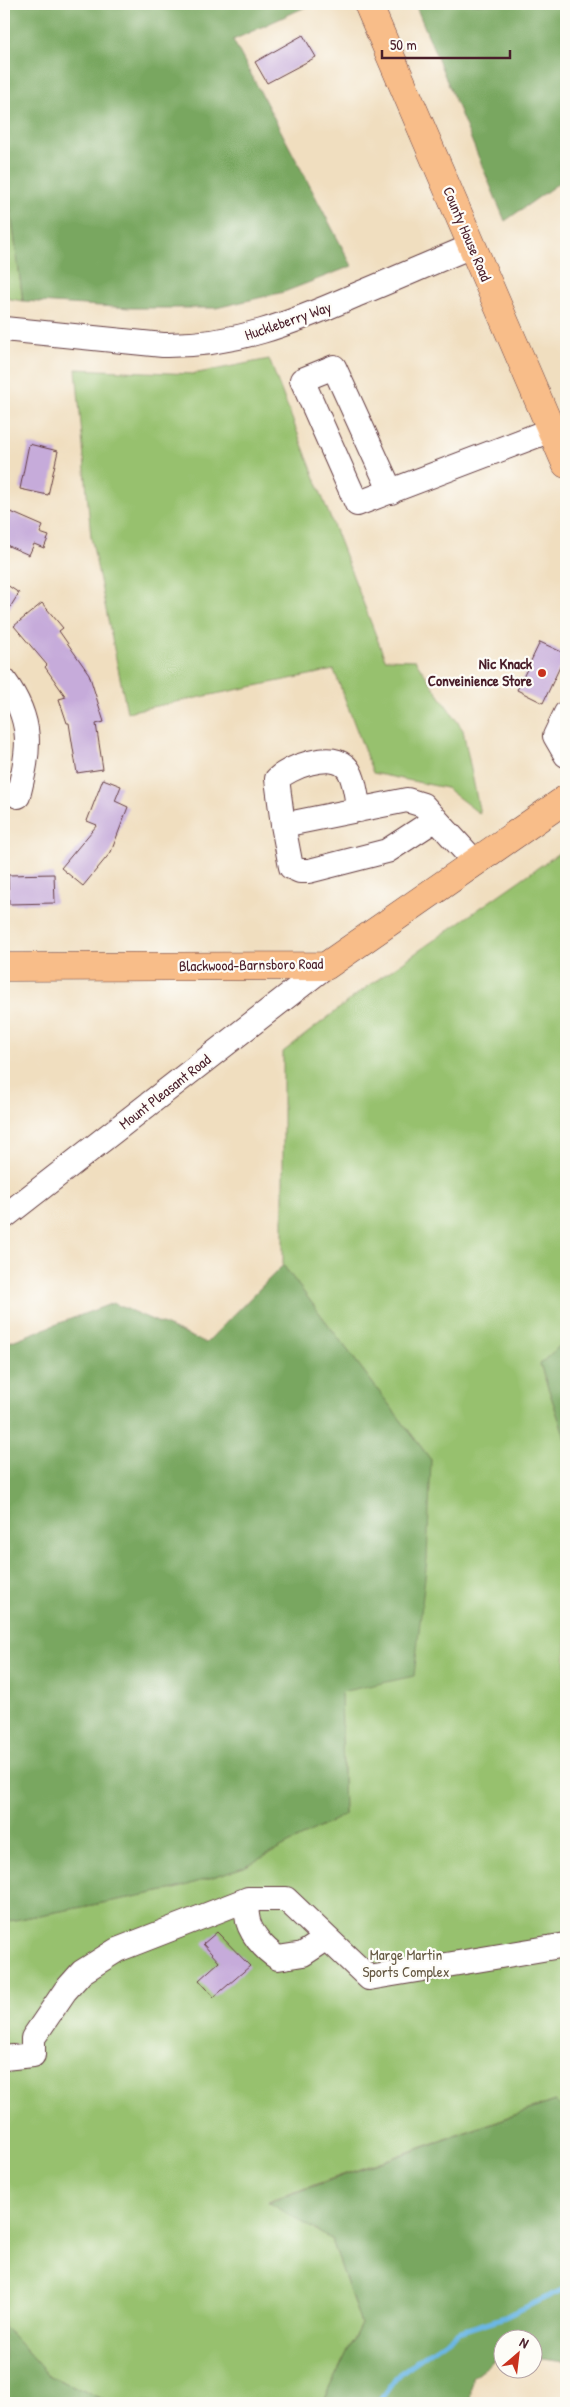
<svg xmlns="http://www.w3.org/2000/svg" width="570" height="2407" viewBox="0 0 570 2407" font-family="'Patrick Hand',sans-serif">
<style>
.green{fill:#97c16e;stroke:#70704c}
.forest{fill:#79a761;stroke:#626346}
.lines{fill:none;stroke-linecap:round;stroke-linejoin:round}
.stream{stroke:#6cb7e5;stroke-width:5}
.building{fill:#c6abda}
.minor-casing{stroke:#633c41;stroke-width:26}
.major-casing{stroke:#633c41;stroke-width:29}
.minor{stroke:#fff;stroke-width:24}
.major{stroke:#f8bd89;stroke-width:28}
.poi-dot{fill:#c8321e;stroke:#fdfcf7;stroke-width:2}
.labels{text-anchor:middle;stroke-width:4.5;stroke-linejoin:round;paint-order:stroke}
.street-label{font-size:15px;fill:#4a1f2b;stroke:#fdfcf7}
.poi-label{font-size:15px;font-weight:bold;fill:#4a1f2b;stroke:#fdfcf7;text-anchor:end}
.park-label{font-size:15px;fill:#655842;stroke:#fdfcf7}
</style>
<rect width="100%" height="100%" fill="#fdfcf7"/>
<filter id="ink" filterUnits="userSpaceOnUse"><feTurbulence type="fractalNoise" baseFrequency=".02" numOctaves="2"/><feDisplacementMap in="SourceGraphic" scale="10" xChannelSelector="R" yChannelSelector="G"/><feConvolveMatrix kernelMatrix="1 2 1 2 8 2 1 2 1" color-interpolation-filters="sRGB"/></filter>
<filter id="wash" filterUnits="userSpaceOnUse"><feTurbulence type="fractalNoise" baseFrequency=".0096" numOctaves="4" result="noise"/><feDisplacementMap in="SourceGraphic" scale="20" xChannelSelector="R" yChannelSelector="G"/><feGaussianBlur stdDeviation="1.12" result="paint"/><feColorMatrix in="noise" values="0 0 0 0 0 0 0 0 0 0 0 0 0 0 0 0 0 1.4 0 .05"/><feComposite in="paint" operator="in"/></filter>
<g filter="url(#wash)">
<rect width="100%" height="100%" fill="#f0debf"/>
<path class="green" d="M 4,160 L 23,301 L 4,298 Z
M 269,359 L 385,659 L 415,660 L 463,730 L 480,814 L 446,788 L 373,773 L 334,670 L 127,712 L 91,537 L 76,369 L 193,374 Z
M 566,848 L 566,1340 L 540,1364 L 566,1440 L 566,2112 L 554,2101 L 268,2201 L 332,2240 L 361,2324 L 322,2403 L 111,2403 L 48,2375 L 4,2326 L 4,1922 L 175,1889 L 244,1867 L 344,1815 L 341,1692 L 431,1460 L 283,1265 L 283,1052 L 367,987 Z"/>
<path class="forest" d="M 4,4 L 312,4 L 233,40 L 352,266 L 284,292 L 216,308 L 130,308 L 23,301 L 4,160 Z
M 415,4 L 566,4 L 566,178 L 505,221 Z
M 283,1265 L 431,1460 L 427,1559 L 414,1676 L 341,1692 L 344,1815 L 244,1867 L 175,1889 L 4,1922 L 4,1344 L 113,1303 L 206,1343 Z
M 566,1340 L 566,1440 L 540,1364 Z
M 555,2101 L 566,2112 L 566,2362 L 533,2358 L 532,2340 L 502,2340 L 502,2355 L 472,2378 L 470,2403 L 322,2403 L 361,2324 L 332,2240 L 268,2202 Z
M 4,2326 L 48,2375 L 111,2403 L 4,2403 Z"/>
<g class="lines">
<path class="stream" d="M 378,2403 L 399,2374 L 458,2332 L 505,2317 L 566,2288"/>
</g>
<g id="blocks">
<path class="building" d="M 303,35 L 316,57 L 267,83 L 255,62 Z
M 29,444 L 58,451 L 48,495 L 20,489 Z
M 11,512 L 43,526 L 40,533 L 49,536 L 44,548 L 34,544 L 29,555 L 4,544 L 4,530 Z
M 4,583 L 19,593 L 4,617 Z
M 42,603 L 63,628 L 59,631 L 89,674 L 104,722 L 96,724 L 103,769 L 77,773 L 69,723 L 67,723 L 59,699 L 66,697 L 45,667 L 47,665 L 14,626 Z
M 540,642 L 566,654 L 543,703 L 517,690 Z
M 103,779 L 121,786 L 115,801 L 128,807 L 111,852 L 83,886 L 61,868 L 97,825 L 87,821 Z
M 54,874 L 55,903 L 9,904 L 8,875 Z
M 217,1932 L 250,1966 L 214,1997 L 199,1980 L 219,1962 L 203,1944 Z"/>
</g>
</g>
<g filter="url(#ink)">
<use href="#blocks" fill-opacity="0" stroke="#633c41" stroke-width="1"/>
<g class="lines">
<g class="minor-casing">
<path id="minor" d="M 4,329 L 163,345 C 235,346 292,323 356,295 C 395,279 433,262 472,246
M 391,492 L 334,367 L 302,380 L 357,504 L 551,430
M 4,680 C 34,721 30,749 18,796
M 566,713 L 555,736 L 566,755
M 436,819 L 387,851 L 309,871 L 300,871 L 291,867 L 283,825 L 407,800 L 423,805 L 475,862
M 283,825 L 277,779 C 290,767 329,752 345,766 C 355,774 356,798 359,810
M 4,1217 L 326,966
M 248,1899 C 248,1904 246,1910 247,1915 C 248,1932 265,1950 278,1958 L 303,1954 L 326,1939
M 4,2058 L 33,2055 L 33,2038 L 65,1991 L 82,1972 L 117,1950 L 248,1899 L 286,1899 L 369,1978 L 566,1945"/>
</g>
<g class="major-casing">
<path id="major" d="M 368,4 L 566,464
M 4,967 L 326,966 L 566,799"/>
</g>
<use href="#minor" class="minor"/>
<use href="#major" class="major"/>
</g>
</g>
<circle class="poi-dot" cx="542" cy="673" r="5"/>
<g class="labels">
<g class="street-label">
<text transform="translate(467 234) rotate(67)" y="5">County House Road</text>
<text transform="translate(288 321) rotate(-19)" y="5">Huckleberry Way</text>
<text transform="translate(251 965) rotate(-1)" y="5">Blackwood-Barnsboro Road</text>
<text transform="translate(165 1092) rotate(-38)" y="5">Mount Pleasant Road</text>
</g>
<g class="poi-label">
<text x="532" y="669">Nic Knack<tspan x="532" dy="17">Conveinience Store</tspan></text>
</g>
<g class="park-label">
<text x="406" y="1960">Marge Martin<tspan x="406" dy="17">Sports Complex</tspan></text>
</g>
</g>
<rect width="570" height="2407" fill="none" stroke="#fdfcf7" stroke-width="20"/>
<g transform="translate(518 2354) rotate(28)"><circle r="24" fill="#fdfcf7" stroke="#b5a4a5"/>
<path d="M0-4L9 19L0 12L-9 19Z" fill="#c8321e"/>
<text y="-8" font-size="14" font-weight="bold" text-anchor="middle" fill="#4a1f2b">N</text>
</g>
<path d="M382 50v8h128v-8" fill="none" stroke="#4a1f2b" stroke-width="2.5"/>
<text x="390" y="50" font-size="15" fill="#4a1f2b" stroke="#fdfcf7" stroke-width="4" paint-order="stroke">50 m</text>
</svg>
